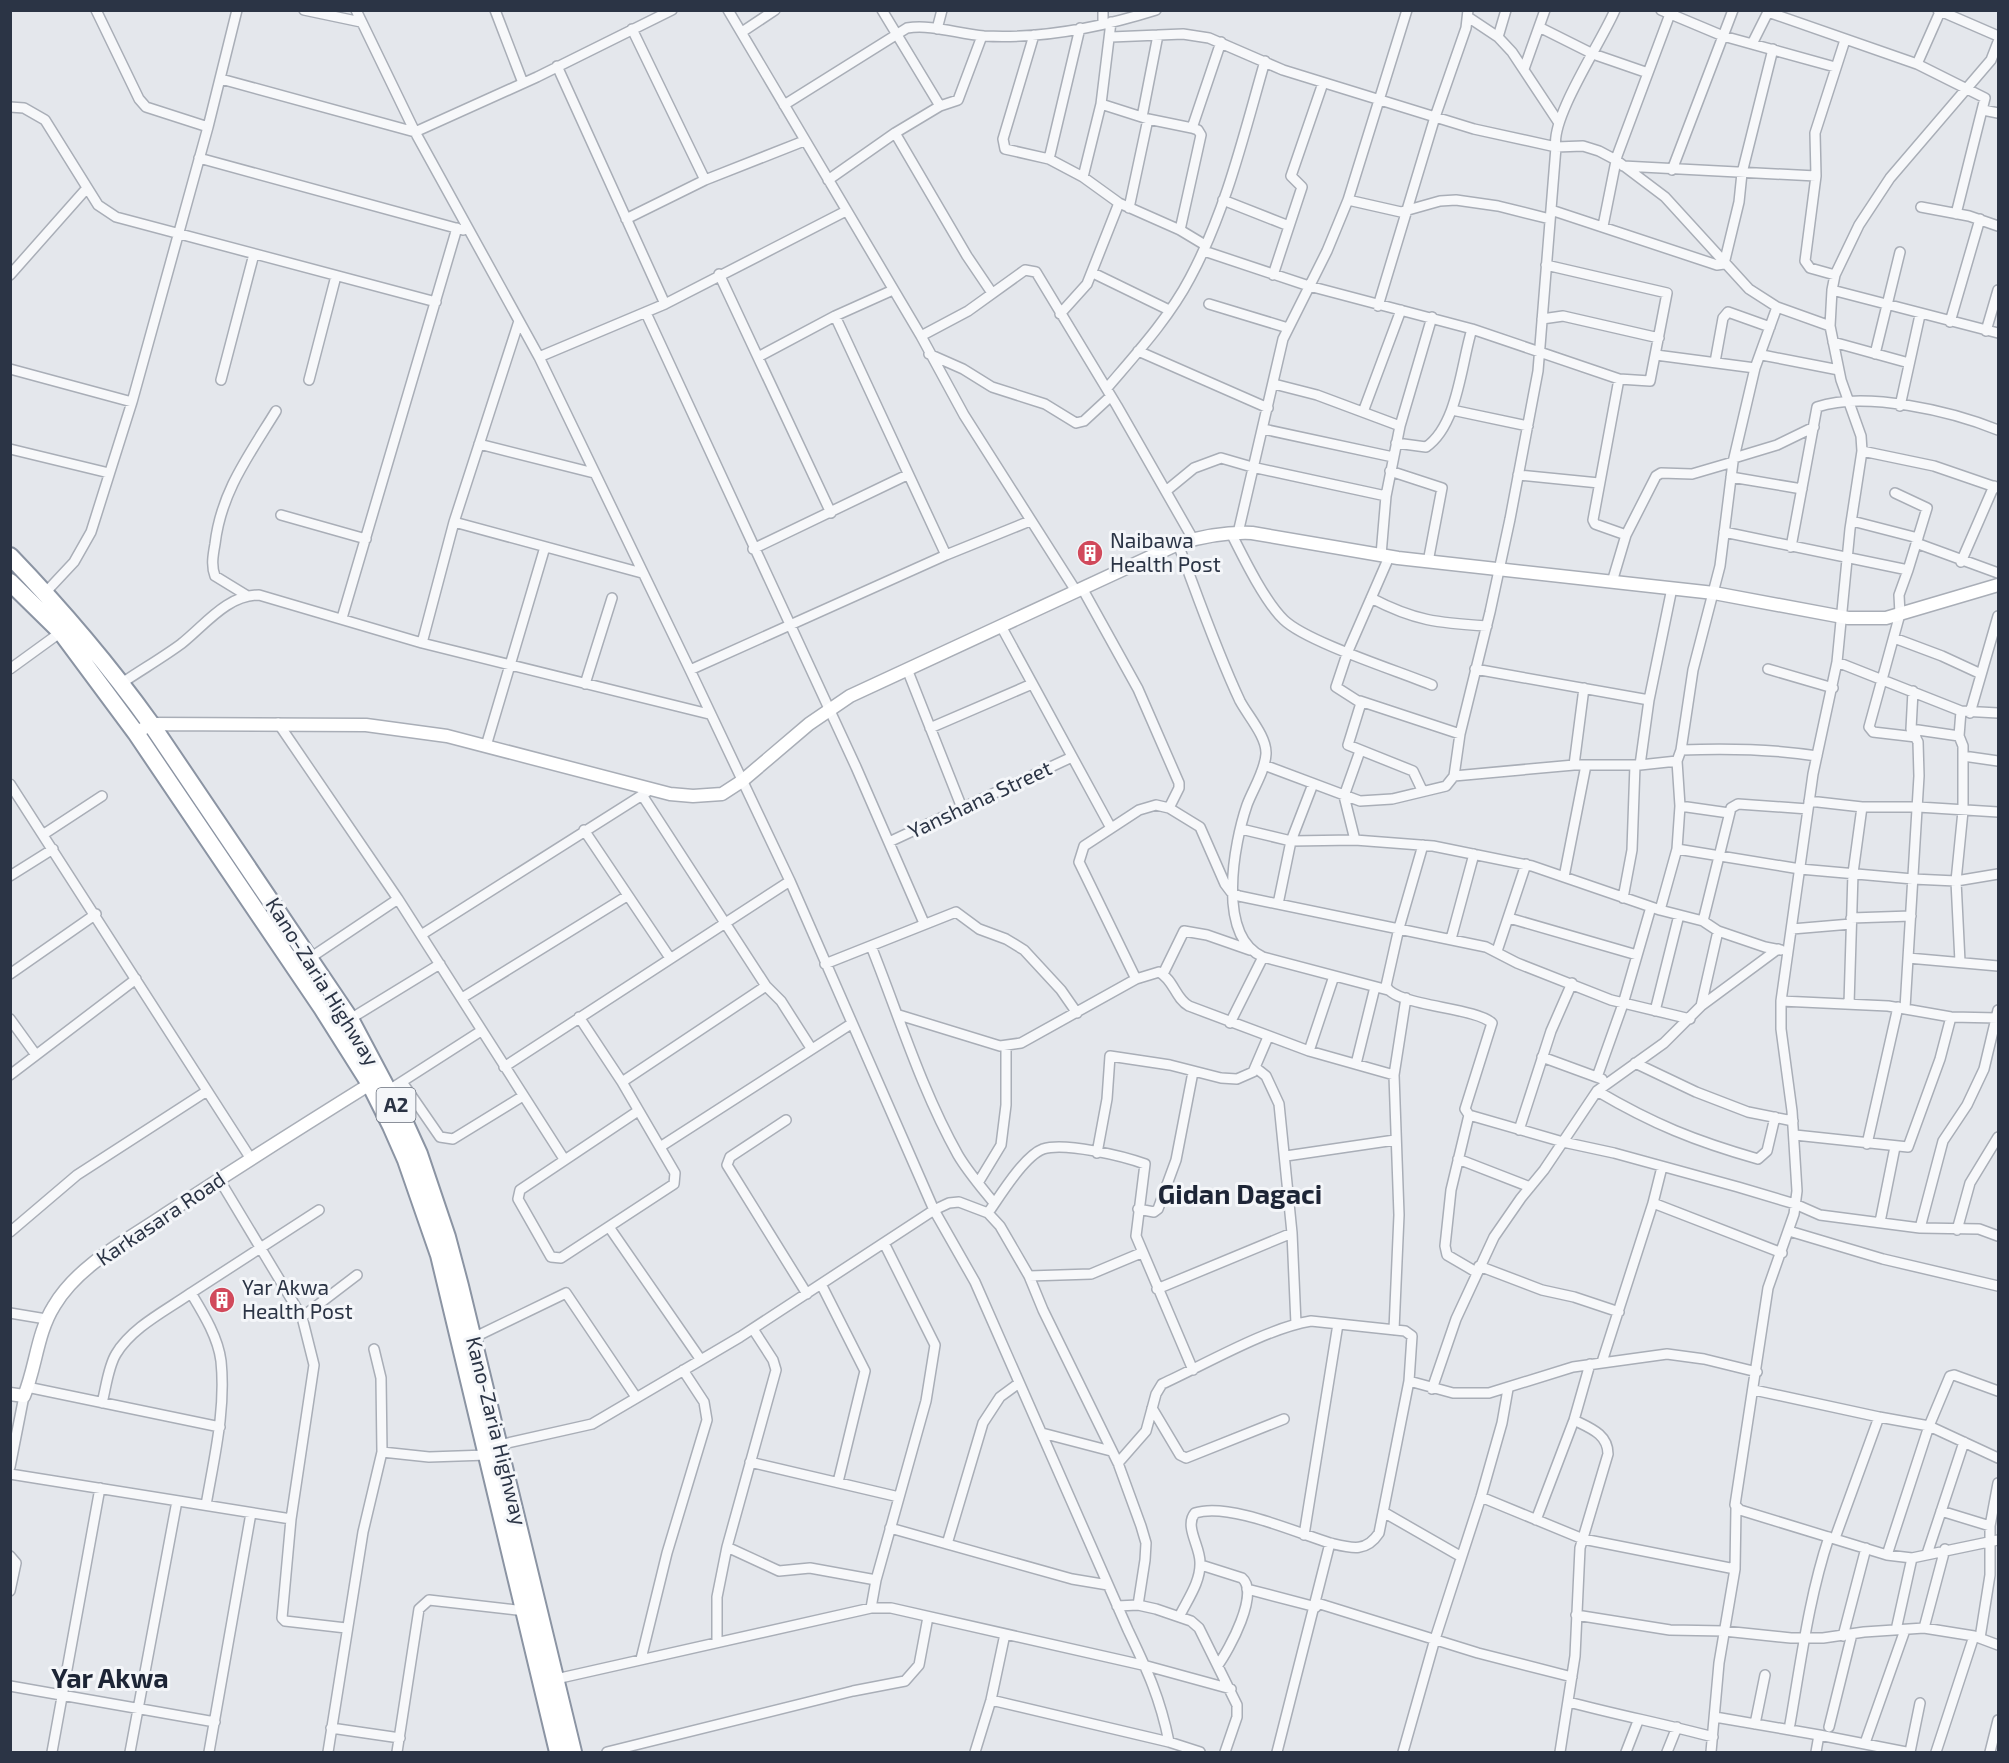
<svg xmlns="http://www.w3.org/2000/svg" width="2009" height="1763" viewBox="0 0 2009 1763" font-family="'Exo 2',sans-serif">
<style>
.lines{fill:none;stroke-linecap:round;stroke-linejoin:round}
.street-casing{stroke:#a9aeb7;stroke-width:12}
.secondary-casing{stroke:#a9aeb7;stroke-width:15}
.highway-casing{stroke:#8b94a3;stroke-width:20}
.street{stroke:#f7f8fa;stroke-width:9}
.secondary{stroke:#fff;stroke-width:12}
.highway{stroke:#fff;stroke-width:16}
.labels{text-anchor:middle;stroke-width:6;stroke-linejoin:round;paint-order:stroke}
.shield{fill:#f4f6f9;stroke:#676e7b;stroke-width:1.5}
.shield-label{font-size:20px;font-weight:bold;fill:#2b3445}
.poi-label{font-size:21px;fill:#2b3445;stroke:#f4f6f9;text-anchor:start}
.street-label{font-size:21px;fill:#2b3445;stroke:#f4f6f9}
.district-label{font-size:27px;font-weight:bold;fill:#1d2536;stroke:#f4f6f9}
</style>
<rect width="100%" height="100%" fill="#e4e7ec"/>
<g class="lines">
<g class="street-casing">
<path id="street" d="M 96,10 L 139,99 L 146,107 L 208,127
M 304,10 L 361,22
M 356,10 L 415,132 L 539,357 L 690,670 L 790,881 L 934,1210 L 975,1282 L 1128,1630 C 1147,1670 1160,1697 1169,1742
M 495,10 L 523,83
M 728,10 L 921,336 L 964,415 L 1076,591
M 882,10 L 940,106
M 1661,10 L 1723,36 L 1835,67
M 1938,10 L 1998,36
M 1768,12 L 1917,64 L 1985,98 L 1956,214
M 1468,17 L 1498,37 L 1512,52 L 1559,123
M 1103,24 L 1103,10
M 1539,27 L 1593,54 L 1648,73
M 632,29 L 705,180
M 937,29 L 942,10
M 742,32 L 775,10
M 1034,35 L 1003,139 L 1005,149 L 1049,159 L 1083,177 L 1119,203 L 1180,230 L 1205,245
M 1111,37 L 1183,34 L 1209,38 L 1283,70 L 1474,129 L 1556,147 L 1583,146 L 1599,151 L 1616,160 L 1665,197 L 1749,289 L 1777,307 L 1830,326
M 1498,37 L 1506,10
M 1998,42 L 1991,60 L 1890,178 L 1859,225 L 1835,275 L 1832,290 L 1830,326 L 1841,380 L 1861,436 L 1862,451 L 1850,529 L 1837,662 L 1813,774 L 1781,1001 L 1781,1029 L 1792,1111 L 1797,1191 L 1794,1214 L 1768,1288 L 1735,1505 L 1740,1510 L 1887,1555 L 1912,1558 L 1998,1540
M 1752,44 L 1769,10
M 1917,64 L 1940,12
M 557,66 L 665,304
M 1524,69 L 1545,10
M 221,79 L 415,132 L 537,77 L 672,10
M 1101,104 L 1148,119 L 1192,128 L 1221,42
M 784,105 L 907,28 C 932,24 958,34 984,36 C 1040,39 1102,27 1156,10
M 10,107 L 24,108 L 45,120 L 98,205 L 116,217 L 436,302
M 1983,110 L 1998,113
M 1142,117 L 1158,35
M 895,133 L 967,256 L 992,293
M 199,158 L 463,230
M 1049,159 L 1080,28
M 1623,166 L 1816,176
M 1672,170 L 1733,10
M 1083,177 L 1101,104 L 1111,22
M 828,180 L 895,133 L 940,106 L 958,100 L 982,36
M 1223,200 L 1289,226
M 1348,200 L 1401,212 L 1440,201 L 1456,200 L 1498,206 L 1550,219
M 1921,207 L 1969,216 L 1998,226
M 1129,208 L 1148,119
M 1551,210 L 1717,265 L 1724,264 L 1739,202 L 1742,173 L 1773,49
M 626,219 L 705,180 L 804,141
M 1603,226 L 1617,156 L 1670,14
M 1180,230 L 1201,135 L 1198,130 L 1192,128
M 1204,251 L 1309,286 L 1472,329 L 1619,379 L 1650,381 L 1667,293 L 1546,265
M 1093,273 L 1169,310
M 719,274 L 831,513
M 10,275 L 87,188
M 1273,275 L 1302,187 L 1291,176 L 1323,83
M 1835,275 L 1810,268 L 1805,261 L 1816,176 L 1815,133 L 1845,40
M 1832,290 L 1998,333
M 1209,304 L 1288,328
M 1378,306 L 1435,117 L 1466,28 L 1468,10
M 646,313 L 856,767 L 924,923
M 1060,314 L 1087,284 L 1119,203
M 835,316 L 946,555
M 1542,319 L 1563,316 L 1659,338
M 1950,322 L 1980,219
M 1986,331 L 1998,290
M 921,336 L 968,311 L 1025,270 L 1036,272 L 1117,406 L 1193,539
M 1833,342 L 1909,363
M 1138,351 L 1268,408
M 929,354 L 963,369 L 992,387 L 1045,404 L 1076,423 L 1084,421 L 1111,396
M 1875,354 L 1900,252
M 1656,355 L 1755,368
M 1762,355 L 1839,370
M 539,357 L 665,304 L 846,211
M 758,357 L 835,316 L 893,290
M 1715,362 L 1723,318 L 1728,312 L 1770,327
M 10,369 L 132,402
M 1619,379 L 1593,520 L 1595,524 L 1626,535
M 221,380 L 254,254
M 309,380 L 336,276
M 1274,384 L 1317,395 L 1400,426
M 1107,388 C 1136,354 1169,318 1190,278 C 1226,211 1244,134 1265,61
M 1900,406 L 1920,315
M 1452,410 L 1528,426
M 1363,412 L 1401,310
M 1263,429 L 1393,457
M 1396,443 L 1426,447 C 1458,425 1461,364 1472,329
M 479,444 L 594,473
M 10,449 L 109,473
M 1862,451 L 1934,466 L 1998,488
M 1734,458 L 1777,445 L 1814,427
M 1390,471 L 1442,488 L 1428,562
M 1518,475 L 1599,483
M 1731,477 L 1802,489
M 1166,491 L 1194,468 L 1221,458 L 1252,467 L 1386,496
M 281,515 L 366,539
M 1852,521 L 1918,538
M 454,522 L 642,573
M 1724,532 L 1908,570 L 1927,508 L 1895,493
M 1231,533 C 1243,557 1265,602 1284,620 C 1307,642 1398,671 1432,685
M 1238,533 L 1283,339 L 1327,251 L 1348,200 L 1407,10
M 1916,543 L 1998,573
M 1178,544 C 1198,597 1216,650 1240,701 C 1248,716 1267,737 1266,754 C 1265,771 1253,789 1247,805 C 1234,843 1216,936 1263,957 L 1388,990
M 1791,547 L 1817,407 C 1866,391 1951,411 1998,430
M 753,549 L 907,475
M 1381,555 L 1386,496 L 1400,426 L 1432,317
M 1389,557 L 1348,651 L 1336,687 L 1361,703 L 1348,745 L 1413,771 L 1422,790
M 1961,562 L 1994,486
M 1908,570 L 1899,595 L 1900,614 L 1869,727 L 1873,732 L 1916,737
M 1612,582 L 1626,535 L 1656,476 L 1661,473 L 1692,474 L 1733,462
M 1082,588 L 1138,689 L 1179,783 L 1179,788 L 1169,808
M 45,593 L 74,562 L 91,532 L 132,402 L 208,127 L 237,10
M 246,595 L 215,576 C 211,566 213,555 215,544 C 221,492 249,455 276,411
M 1371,598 C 1415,621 1438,623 1487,626
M 342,618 L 457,228
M 1001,626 L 1111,828
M 1894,638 L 1942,656 L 1981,674
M 422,643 L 454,522 L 519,321
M 1837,662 L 1961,711 L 1998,713
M 10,669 L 61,632
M 907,669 L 962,808
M 1475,669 L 1649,700
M 1768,669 L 1833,688
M 690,670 L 946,555 L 1030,521
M 122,683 C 141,670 162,658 181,644 C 205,625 227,595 259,595 L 422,643 L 709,714
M 585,684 L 612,598
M 1360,701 L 1460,734
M 1970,713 L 1998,616
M 278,723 L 398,899 L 564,1159
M 930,728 L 1032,684
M 1911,729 L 1959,736
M 486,746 L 545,547
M 1681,750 L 1693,670 L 1720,566 L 1733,462 L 1755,368 L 1777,307
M 1963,756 L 1998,761
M 1264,765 L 1360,801 L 1392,799 L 1446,786 L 1454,776 L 1460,734 L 1490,612 L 1510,519 L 1538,371 L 1556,147 C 1550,118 1602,41 1615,10
M 1574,765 L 1584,688
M 1640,765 L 1649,700 L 1672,588
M 1454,776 L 1574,765 L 1640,765 L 1677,761 L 1681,750 C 1728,748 1772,749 1817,756
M 10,784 L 251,1159
M 642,795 L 766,986 L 781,1001 L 811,1048
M 1809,801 L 1862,807 L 1918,807 L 1998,812
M 1680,806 L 1729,813
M 1241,829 L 1291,841 L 1355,840 L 1433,846 L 1532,866 L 1660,910 L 1703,921 L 1718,931 L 1765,947 L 1781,950
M 584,830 L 670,958
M 44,834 L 102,796
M 1355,840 L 1344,796 L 1360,751
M 889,842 L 1072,757
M 1423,845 L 1399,928 L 1386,986 C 1394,1006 1475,1007 1492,1023 L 1465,1109 L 1469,1115 L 1451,1190 L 1445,1246 L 1447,1255 L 1476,1272
M 1677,849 L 1800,869 L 1913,879 L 1956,881 L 1998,874
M 10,876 L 53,849
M 1564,877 L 1586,765
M 1623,898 L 1632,850 L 1635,765
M 1278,904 L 1291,841 L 1313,784
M 1660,910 L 1677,849 L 1680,806 L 1677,761
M 1509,918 L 1637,955
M 1851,918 L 1911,916
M 1703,921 L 1731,808 L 1738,804 L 1808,809
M 1792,929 L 1851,924
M 421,935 L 647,792
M 1451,939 L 1474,854
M 871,946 C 899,1016 921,1089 958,1155 C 968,1172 982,1188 994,1203
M 1497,951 L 1526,864
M 310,958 L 398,899
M 1908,958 L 1998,966
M 1960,962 L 1956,881 L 1963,811 L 1963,746 L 1959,736 L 1961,711
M 825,964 L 956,912 L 979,929 L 1006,939 L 1024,950 L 1061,990 L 1077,1013
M 10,974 L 96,914
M 1163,974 L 1184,931 L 1207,935 L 1250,950
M 1136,979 L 1079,862 L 1084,846 L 1139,810 L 1156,805 L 1169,808 L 1200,827 L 1225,884 L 1231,892 L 1239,896 L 1486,947 L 1517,963 L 1611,1000 L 1690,1019
M 462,998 L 627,896
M 1781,1001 L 1888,1006 L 1951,1017 L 1998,1018
M 1849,1004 L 1853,873 L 1862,807
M 1701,1006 L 1718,931
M 1905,1008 L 1919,776 L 1918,742 L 1911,729 L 1913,691
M 1655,1011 L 1679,915
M 899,1015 L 1000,1046 L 1021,1043 L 1136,979 L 1159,972 C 1174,980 1175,998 1189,1006 L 1309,1051 L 1394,1075
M 579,1017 L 622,1082 L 675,1173 L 674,1184 L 561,1258 L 551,1257 L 518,1199 L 520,1190 L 638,1111
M 10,1019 L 36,1055
M 350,1019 L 440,964
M 1230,1023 L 1263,957
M 1309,1051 L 1334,976
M 1542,1057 L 1602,1079
M 1635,1063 L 1696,1092 L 1748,1112 L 1793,1121
M 1356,1064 L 1375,987
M 504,1067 L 790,881
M 1256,1068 L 1266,1076 L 1279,1104 L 1292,1233 L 1296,1324
M 10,1075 L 136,979
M 1597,1077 L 1623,1004 L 1651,907
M 402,1082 L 440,1137 L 453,1139 L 523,1096
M 622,1082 L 766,986
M 389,1090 L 481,1031
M 1597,1091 C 1653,1124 1695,1141 1758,1159 L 1767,1151 L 1775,1117
M 1469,1115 L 1563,1142 L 1614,1153 L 1738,1187 L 1795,1204 L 1820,1215 L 1920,1228 L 1979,1229 L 1998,1236
M 786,1120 L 730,1157 L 727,1165 L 807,1294
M 1519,1130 L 1551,1031 L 1572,983
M 1795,1135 L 1908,1147 L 1940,1059 L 1951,1017
M 1867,1144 L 1898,1007
M 660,1147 L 851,1024
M 1097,1153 L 1107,1099 L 1110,1056 L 1170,1065 L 1221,1078 L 1237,1079 L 1253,1072 L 1268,1037
M 1286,1156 L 1395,1140
M 1458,1159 L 1530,1187
M 219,1179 L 302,1317 L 314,1365 L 291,1519 L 282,1618 L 285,1621 L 346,1628
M 978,1183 L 1001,1145 L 1006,1105 L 1006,1046
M 1653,1203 L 1782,1253
M 1138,1209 L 1154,1212 L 1158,1209 L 1176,1160 L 1193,1072
M 988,1213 C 1000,1196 1024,1156 1043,1149 C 1065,1142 1123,1156 1145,1164 L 1136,1236 L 1193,1370
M 1880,1222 L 1895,1147
M 609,1227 L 701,1360
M 1920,1228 L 1943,1141 L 1967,1105 L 1984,1069 L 1998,1010
M 1957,1230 L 1970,1183 L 1998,1137
M 1789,1231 L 1883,1259 L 1998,1286
M 10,1232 L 77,1175 L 207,1091
M 1479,1266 L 1542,1290 L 1574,1297 L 1619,1312
M 1029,1276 L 1091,1274 L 1141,1253
M 821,1284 L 865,1371 L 838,1482
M 1157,1289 L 1292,1233
M 10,1313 L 46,1319
M 302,1317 L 357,1275
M 1394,1330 L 1399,1215 L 1394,1075 L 1406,998
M 473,1338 L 566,1293 L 636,1397
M 1602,1362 L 1653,1203 L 1662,1167
M 1409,1381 L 1453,1393 L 1489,1393 L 1573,1367 L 1667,1354 L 1704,1359 L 1757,1372
M 27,1387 L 220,1427
M 1432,1389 L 1456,1319 L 1494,1237 L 1521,1198 L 1544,1170 L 1597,1091 L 1664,1043 L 1701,1006 L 1778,949
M 1754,1390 L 1879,1417
M 102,1403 C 106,1388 108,1367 116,1354 C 132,1327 167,1310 191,1293
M 1152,1408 L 1180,1455 L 1186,1458 L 1284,1419
M 1042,1433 L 1111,1451
M 499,1445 L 592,1424 L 740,1337 L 934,1210 L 949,1203 L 959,1202 L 988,1213 L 1000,1226 L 1029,1276 L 1043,1310 L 1118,1463 L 1141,1526 L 1146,1543 L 1145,1560 L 1138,1605
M 382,1452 L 429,1457 L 487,1455
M 750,1462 L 899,1497
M 1118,1463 L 1146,1431 L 1156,1394 L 1162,1384 C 1204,1365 1267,1328 1311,1321 L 1405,1331 L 1412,1336 L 1409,1381 L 1379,1533 C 1366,1553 1351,1548 1330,1543 L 1277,1752
M 10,1467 L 24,1396
M 10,1474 L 291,1519
M 1481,1497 L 1583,1539 L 1735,1569
M 206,1505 C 214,1458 226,1410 221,1361 C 218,1337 203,1313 191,1293 L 319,1210
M 1941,1511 L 1990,1526
M 1385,1513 L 1460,1556
M 1536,1520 L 1574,1420 L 1590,1364
M 890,1528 L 1072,1579 L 1108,1585
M 1304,1535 L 1338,1324
M 1835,1538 L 1879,1417 L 1929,1426 L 1950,1376 L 1954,1375 L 1998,1391
M 947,1544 L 983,1423 L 1000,1397 L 1019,1383
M 727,1547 L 779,1571 L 810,1568 L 876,1580
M 1927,1554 L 1964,1442
M 1887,1555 L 1929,1426 L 1998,1458
M 10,1556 L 16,1563 L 10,1591
M 1201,1565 L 1242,1578 C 1260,1593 1229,1650 1218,1665
M 1247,1589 L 1316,1607
M 1317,1603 L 1478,1653 L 1572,1677
M 1117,1606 L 1138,1605 L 1156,1609 L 1191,1621 L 1199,1628 L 1237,1705 L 1237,1717 L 1225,1752
M 871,1608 L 876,1580 L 926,1401 L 935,1345 L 884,1243
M 1180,1615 C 1188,1599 1201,1581 1200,1562 C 1200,1546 1184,1526 1195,1513 C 1229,1502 1297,1533 1330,1543
M 1576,1615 L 1670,1630 L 1724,1631 L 1791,1638 L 1823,1638 L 1864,1632 L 1924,1628 L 1974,1636 L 1998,1645
M 1924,1628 L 1945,1549
M 1896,1630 L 1912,1558
M 1843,1636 L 1866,1548
M 1980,1638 L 1990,1575 L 1990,1526 L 1998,1483
M 717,1641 L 717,1597 L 727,1547 L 776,1370 L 773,1360 L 753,1329
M 641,1659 L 667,1553 L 707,1420 L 704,1402 L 683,1370
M 556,1679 L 871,1608 L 891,1608 L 1147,1666 L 1231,1689
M 10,1686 L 215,1722
M 991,1700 L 1169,1742 L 1200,1752
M 1569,1702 C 1617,1715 1665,1724 1713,1737
M 1715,1717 L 1819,1735 L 1816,1752
M 1755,1724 L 1765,1675
M 1790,1724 C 1801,1661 1809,1597 1829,1537
M 1829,1727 L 1852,1634
M 331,1728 L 400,1738
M 1819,1735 L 1906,1752
M 1865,1743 L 1905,1630
M 52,1752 L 100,1488
M 130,1752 L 177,1501
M 209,1752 L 251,1513
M 328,1752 L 363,1532 L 382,1452 L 381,1378 L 374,1349
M 397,1752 L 419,1609 L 429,1600 L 525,1611
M 607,1752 L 853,1691 L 905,1681 L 919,1665 L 928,1617
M 975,1752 L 991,1700 L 1005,1634
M 1403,1752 L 1435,1639 L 1481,1497 L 1502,1423 L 1508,1389
M 1560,1752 L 1575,1656 L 1580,1548 L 1608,1454 C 1608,1434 1590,1428 1574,1420
M 1626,1752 L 1638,1721
M 1667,1752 L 1677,1727
M 1711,1752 L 1719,1663 L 1735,1569 L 1736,1508
M 1910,1752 L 1920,1703
M 1936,1752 L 1974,1636
M 1990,1752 L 1998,1720"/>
</g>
<g class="secondary-casing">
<path id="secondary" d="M 136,733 L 151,724 L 366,725 L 447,736 L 670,794 L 693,796 L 722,794 L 742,781 L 809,724 L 850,696 L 1178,544 C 1203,536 1225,532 1252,533 L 1398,558 L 1714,593 L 1848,618 L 1886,618 L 1998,585
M 10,1394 L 24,1396 C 36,1367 37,1333 54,1306 C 78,1265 128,1240 166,1214 C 233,1170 301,1127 370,1084"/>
</g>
<g class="highway-casing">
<path id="highway" d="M 10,556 C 61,609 108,664 151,724 L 350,1019 L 404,1121 L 419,1154 L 447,1237 L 460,1286 L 573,1752
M 10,582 L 61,632 L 136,733 L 322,1008 L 370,1084 L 391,1126 L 406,1160 L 439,1255 L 558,1752"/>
</g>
<use href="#street" class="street"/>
<use href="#secondary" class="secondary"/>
<use href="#highway" class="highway"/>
</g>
<defs>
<g id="building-disc" transform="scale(1.35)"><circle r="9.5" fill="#d1495b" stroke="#f4f6f9"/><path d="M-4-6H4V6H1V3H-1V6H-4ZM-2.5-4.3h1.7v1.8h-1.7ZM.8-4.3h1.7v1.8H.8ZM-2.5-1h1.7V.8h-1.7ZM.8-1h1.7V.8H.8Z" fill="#fff"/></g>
</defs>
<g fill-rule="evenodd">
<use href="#building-disc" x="1090" y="553"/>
<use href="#building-disc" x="222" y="1300"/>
</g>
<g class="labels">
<rect class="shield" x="376.5" y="1088" width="39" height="34" rx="4.5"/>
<g class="shield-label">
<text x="396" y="1112">A2</text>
</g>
<g class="poi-label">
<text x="1110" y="548">Naibawa<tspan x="1110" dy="24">Health Post</tspan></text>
<text x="242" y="1295">Yar Akwa<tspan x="242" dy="24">Health Post</tspan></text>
</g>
<g class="street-label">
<text transform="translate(980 800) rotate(-25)" y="7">Yanshana Street</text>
<text transform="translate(322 982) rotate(58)" y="7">Kano-Zaria Highway</text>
<text transform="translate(161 1219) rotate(-34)" y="7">Karkasara Road</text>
<text transform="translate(496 1431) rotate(76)" y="7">Kano-Zaria Highway</text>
</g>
<g class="district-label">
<text x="1240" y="1204">Gidan Dagaci</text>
<text x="110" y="1688">Yar Akwa</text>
</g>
</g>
<rect width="2009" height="1763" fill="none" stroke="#2b3445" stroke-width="24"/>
</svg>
